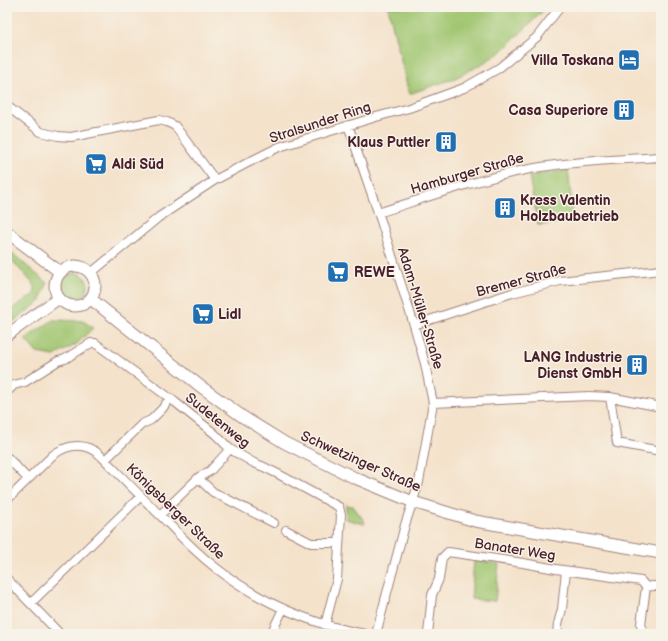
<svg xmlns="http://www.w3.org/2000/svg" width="668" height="641" viewBox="0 0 668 641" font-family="'Balsamiq Sans',sans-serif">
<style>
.green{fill:#a0c671;stroke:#75724e}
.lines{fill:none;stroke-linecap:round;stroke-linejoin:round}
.street-casing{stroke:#9f807b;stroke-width:10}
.secondary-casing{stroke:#9f807b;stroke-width:13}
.street{stroke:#fff;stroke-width:8}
.secondary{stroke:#fff;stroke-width:11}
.labels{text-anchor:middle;stroke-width:3;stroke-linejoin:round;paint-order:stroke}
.poi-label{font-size:14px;font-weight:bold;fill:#4a1f2b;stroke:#f7f3e8;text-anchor:end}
.street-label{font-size:14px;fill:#4a1f2b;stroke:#f7f3e8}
</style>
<rect width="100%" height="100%" fill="#f7f3e8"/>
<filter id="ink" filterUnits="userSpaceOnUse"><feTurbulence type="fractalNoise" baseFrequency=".025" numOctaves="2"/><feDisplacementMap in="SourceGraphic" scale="8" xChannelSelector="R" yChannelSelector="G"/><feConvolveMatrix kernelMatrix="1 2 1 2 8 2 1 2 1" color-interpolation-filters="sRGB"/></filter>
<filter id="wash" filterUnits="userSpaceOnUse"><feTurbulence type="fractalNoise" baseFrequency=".012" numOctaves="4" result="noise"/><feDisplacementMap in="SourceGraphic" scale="16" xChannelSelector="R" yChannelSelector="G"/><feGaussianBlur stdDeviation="0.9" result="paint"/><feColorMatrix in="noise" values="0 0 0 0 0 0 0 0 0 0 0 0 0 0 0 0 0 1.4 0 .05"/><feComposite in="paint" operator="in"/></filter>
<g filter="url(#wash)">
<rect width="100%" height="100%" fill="#f4e2cb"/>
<path class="green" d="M 388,7 L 547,7 L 501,52 L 480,65 L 455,78 L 409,94 Z
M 568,170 L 574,222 L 538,225 L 529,176 Z
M 7,249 L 47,283 L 46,287 L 41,297 L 42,300 L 7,326 L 7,312 L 34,294 L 35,290 L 35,286 L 7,255 Z
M62 286a13 13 0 1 1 26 0a13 13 0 1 1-26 0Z
M 53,320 L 83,321 L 93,328 L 77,344 L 54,356 L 37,353 L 25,339 Z
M 346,505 L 353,506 L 365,522 L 364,524 L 346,519 Z
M 474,560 L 499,564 L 495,601 L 471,599 Z"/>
</g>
<g filter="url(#ink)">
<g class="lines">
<g class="street-casing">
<path id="street" d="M 7,106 L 41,132 L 58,136 L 71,137 L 159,120 L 167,122 L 175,126 L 215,180
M 348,125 L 381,221 L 414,325 L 425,364 L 433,403 L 419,482 L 405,525 L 376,634
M 378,213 C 428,197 478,179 530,169 C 573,161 618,160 661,157
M 91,273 L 159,217 L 215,180 L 257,158 L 279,147 L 376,117 L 409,108 L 464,88 L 499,68 L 537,37 L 560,7
M 414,325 L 512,293 L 560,281 L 661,270
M 7,392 L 14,385 L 25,382 L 58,361 L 65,359 L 91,343 L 95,343 L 175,402 L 215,434 L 230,449 L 254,463 L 264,467 L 280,475 L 339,507 L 341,515 L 337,579 L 325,625
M 610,397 L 617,443 L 661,451
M 433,403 L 589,396 L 610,397 L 661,407
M 7,457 L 28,479
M 105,460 L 142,424 L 151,420 L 162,409 L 170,398
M 198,478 L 213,492 L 274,523
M 7,500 L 53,455 C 68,444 85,442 100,455 C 122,477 144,500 167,522 C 182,538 198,554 216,568 C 260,602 310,624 365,634
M 160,515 L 199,477 L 210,471 L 230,449
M 286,530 L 311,543 L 339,543
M 7,579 L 60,634
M 31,603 L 141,496
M 271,634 L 283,609
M 428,634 L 432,595 L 439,579 L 442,558 L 448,552 L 523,563 L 556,569 L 641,581 L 646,587 L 653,586 L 661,586
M 557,634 L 558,624 L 562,609 L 566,571
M 644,634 L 641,624 L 646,587"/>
</g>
<g class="secondary-casing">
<path id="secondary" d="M 7,232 L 60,272
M55 286a20 20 0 1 1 40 0a20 20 0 1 1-40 0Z
M 91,299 L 200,386 L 243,417 L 285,443 L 355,478 L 413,502 L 475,521 L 661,553
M 7,335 L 59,298"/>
</g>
<use href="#street" class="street"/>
<use href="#secondary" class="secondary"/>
</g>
</g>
<defs>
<g id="hotel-square" transform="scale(1.15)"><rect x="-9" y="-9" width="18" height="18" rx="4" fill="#1f6fb2" stroke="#f7f3e8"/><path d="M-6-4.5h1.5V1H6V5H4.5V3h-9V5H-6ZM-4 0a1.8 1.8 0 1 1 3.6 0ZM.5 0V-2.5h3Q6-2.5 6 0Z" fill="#fff"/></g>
<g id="building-square" transform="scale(1.15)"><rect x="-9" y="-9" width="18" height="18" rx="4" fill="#1f6fb2" stroke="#f7f3e8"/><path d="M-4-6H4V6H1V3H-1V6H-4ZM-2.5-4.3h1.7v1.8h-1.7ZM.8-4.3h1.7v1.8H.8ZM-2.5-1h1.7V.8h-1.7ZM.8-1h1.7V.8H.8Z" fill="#fff"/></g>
<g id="supermarket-square" transform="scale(1.15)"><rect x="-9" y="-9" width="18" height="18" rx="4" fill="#1f6fb2" stroke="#f7f3e8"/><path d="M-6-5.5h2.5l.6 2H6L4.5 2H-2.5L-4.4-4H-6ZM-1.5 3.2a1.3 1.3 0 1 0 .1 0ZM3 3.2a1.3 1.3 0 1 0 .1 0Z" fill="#fff"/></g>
</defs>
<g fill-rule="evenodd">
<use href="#hotel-square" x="629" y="60"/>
<use href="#building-square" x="624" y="110"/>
<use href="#building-square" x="446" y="142"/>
<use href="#supermarket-square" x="96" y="164"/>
<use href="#building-square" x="505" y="208"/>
<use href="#supermarket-square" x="338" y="272"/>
<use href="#supermarket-square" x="203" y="314"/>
<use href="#building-square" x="637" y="365"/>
</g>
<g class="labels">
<g class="poi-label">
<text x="614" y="65">Villa Toskana</text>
<text x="608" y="115">Casa Superiore</text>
<text x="430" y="147">Klaus Puttler</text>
<text x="112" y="169" text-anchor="start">Aldi Süd</text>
<text x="520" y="205" text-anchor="start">Kress Valentin<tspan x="520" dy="16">Holzbaubetrieb</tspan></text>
<text x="354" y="277" text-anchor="start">REWE</text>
<text x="218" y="319" text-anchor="start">Lidl</text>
<text x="622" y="362">LANG Industrie<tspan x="622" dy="16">Dienst GmbH</tspan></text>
</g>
<g class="street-label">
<text transform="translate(320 122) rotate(-18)" y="5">Stralsunder Ring</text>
<text transform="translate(467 173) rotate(-16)" y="5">Hamburger Straße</text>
<text transform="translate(521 280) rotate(-15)" y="5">Bremer Straße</text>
<text transform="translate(421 308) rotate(73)" y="5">Adam-Müller-Straße</text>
<text transform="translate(218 420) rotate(39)" y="5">Sudetenweg</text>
<text transform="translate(361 461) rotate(24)" y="5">Schwetzinger Straße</text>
<text transform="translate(176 511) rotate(44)" y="5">Königsberger Straße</text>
<text transform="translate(515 549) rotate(9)" y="5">Banater Weg</text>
</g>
</g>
<rect width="668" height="641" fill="none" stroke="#f7f3e8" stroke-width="24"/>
</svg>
